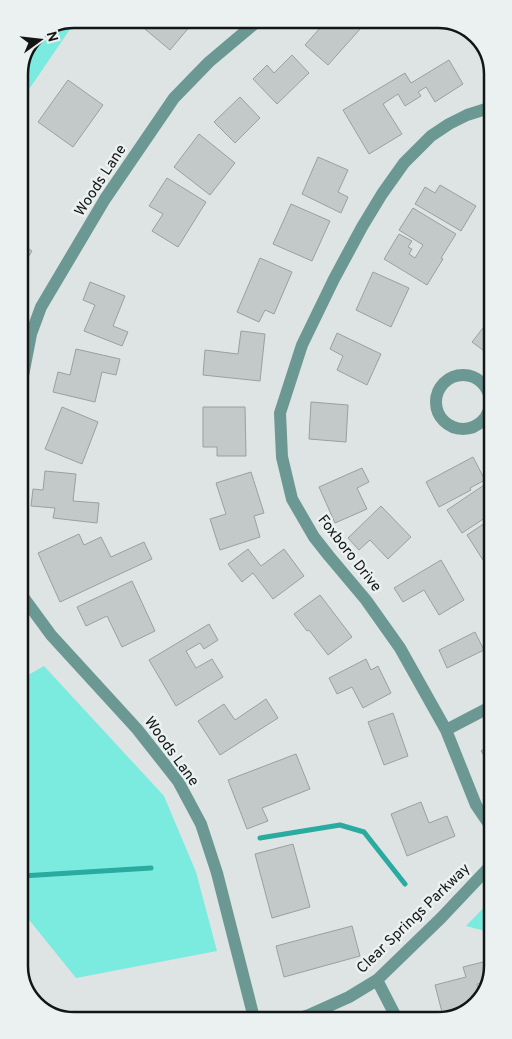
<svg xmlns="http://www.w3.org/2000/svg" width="512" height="1039" viewBox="0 0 512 1039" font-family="Overpass,sans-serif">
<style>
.green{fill:#7bebdf}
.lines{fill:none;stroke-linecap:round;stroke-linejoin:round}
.stream{stroke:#2aaba0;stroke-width:5}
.building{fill:#c2c9c8;stroke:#9aa09f}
.minor{stroke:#6c9893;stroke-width:12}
.tertiary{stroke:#6c9893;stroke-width:12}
.labels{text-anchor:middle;stroke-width:5;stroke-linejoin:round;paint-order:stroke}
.street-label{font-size:15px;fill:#141616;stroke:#eaf1f0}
.rim{fill:none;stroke:#141616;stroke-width:2.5}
</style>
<rect width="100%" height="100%" fill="#dde4e3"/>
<path class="green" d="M 73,19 L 77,19 L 19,104 L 19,70 L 35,34 Z
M 44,666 L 164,796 L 196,872 L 217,951 L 76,978 L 26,916 L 22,913 L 21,679 Z
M 493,898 L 493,933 L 466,926 Z"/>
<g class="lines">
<path class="stream" d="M 260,838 L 340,825 L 364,832 L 405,884
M 22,876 L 151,868"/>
</g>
<path class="building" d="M 133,19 L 196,19 L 170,50 Z
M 328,19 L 351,19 L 361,28 L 328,65 L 305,45 Z
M 292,55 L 309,73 L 277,104 L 253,79 L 267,65 L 274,73 Z
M 449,60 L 463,84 L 435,102 L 426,87 L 418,92 L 421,96 L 405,106 L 398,94 L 383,104 L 402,134 L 369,154 L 343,110 L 405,73 L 411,83 Z
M 68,80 L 103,105 L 73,147 L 38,122 Z
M 240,97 L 260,118 L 235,143 L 214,122 Z
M 199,134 L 235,163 L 210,195 L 174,167 Z
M 318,157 L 348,170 L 338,192 L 348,197 L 341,213 L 302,194 Z
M 167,178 L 206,202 L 178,247 L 152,231 L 163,214 L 149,206 Z
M 440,185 L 476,206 L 461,231 L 415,204 L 425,187 L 435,193 Z
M 291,204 L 330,221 L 312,261 L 273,244 Z
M 413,208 L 456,234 L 441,258 L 443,259 L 427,285 L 384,259 L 399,234 L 412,241 L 408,247 L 412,249 L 409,254 L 415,258 L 423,245 L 399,230 Z
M 19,212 L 26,217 L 20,228 Z
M 20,243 L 32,251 L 20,270 Z
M 260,258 L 292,272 L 274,314 L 265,310 L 259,322 L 237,312 Z
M 373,272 L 409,288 L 391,327 L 356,310 Z
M 90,282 L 125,296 L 113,326 L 128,332 L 122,346 L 84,331 L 95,305 L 83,300 Z
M 490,319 L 491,356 L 472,342 Z
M 241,331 L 265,334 L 260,381 L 203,375 L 205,350 L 238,354 Z
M 337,333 L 381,354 L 367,385 L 337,370 L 343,356 L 330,349 Z
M 76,349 L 120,359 L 116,375 L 102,372 L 95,402 L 53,392 L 58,372 L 70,375 Z
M 311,402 L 348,405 L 346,442 L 309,439 Z
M 62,407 L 98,422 L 82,464 L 45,449 Z
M 203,407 L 245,407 L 246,456 L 217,456 L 217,447 L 203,447 Z
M 473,457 L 485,480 L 470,488 L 471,490 L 439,507 L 426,482 Z
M 362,468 L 369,482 L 357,488 L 367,509 L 335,523 L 319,487 Z
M 45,471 L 76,474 L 73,501 L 99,503 L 97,523 L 53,518 L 55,508 L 31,506 L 33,489 L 43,490 Z
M 251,472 L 264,513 L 254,516 L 260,537 L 220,550 L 210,519 L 226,514 L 216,483 Z
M 490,481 L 491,483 L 491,514 L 462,533 L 447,510 Z
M 381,506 L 411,537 L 388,559 L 370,540 L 359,550 L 348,538 Z
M 491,519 L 491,554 L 483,560 L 467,535 Z
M 79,534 L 84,545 L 101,537 L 111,557 L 144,542 L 152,559 L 60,602 L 38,553 Z
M 248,549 L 261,566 L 284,549 L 304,576 L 273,599 L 253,573 L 242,582 L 228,564 Z
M 441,560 L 464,600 L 439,615 L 424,590 L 403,602 L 394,588 Z
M 132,581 L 155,631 L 122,647 L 107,616 L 86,626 L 77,607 Z
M 320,595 L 352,637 L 328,655 L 309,630 L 307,631 L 294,614 Z
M 209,624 L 218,640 L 204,649 L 200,643 L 186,651 L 196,668 L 212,659 L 223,677 L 176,706 L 149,660 Z
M 475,632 L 484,650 L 447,668 L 439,650 Z
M 366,659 L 371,670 L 378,666 L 391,693 L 363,708 L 352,687 L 337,694 L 329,678 Z
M 266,699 L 278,718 L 220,755 L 198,721 L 224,704 L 235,720 Z
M 393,713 L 408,756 L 384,765 L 368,722 Z
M 492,743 L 492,767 L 481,751 Z
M 296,754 L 310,789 L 262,808 L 268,821 L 247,829 L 228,780 Z
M 421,802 L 429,823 L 447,816 L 455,836 L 407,856 L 391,814 Z
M 293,844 L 310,907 L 272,918 L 255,854 Z
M 352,926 L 360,956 L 284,977 L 276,946 Z
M 487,961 L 490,976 L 488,982 L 477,984 L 481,999 L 466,1011 L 443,1016 L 435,985 L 466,977 L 463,967 Z"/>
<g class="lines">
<path class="minor" d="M 489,108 L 467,115 L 449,124 L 431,136 L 404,163 L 382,194 L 362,227 L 334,279 L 302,345 L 280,413 L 282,457 L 292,499 L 314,537 L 329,556 L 366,600 L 400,648 L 446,730 L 476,805 L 493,830
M436 402a27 27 0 1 1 54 0a27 27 0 1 1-54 0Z
M 20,391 L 31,334 L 41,307 L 105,199 L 174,98 L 209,62 L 260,19
M 21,594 L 51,635 L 137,729 L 178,781 L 201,824 L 217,873 L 254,1018
M 446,730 L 492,706
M 377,980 L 396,1017"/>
<path class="tertiary" d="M 300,1018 L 309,1015 L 349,997 L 377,980 L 441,918 L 493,863"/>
</g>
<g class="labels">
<g class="street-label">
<text transform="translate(100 180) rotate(-57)" y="5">Woods Lane</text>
<text transform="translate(350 553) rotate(52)" y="5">Foxboro Drive</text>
<text transform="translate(172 751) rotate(54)" y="5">Woods Lane</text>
<text transform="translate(413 918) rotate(-44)" y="5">Clear Springs Parkway</text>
</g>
</g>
<path d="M0 0H512V1039H0ZM74 28H438A46 46 0 0 1 484 74V966A46 46 0 0 1 438 1012H74A46 46 0 0 1 28 966V74A46 46 0 0 1 74 28Z" fill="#eaf1f0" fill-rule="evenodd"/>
<path class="rim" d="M74 28H438A46 46 0 0 1 484 74V966A46 46 0 0 1 438 1012H74A46 46 0 0 1 28 966V74A46 46 0 0 1 74 28Z"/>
<g transform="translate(40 40) rotate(75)" stroke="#eaf1f0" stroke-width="4" paint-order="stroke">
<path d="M0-4L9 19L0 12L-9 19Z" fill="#141616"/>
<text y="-8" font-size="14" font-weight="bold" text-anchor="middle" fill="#141616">N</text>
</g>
</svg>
